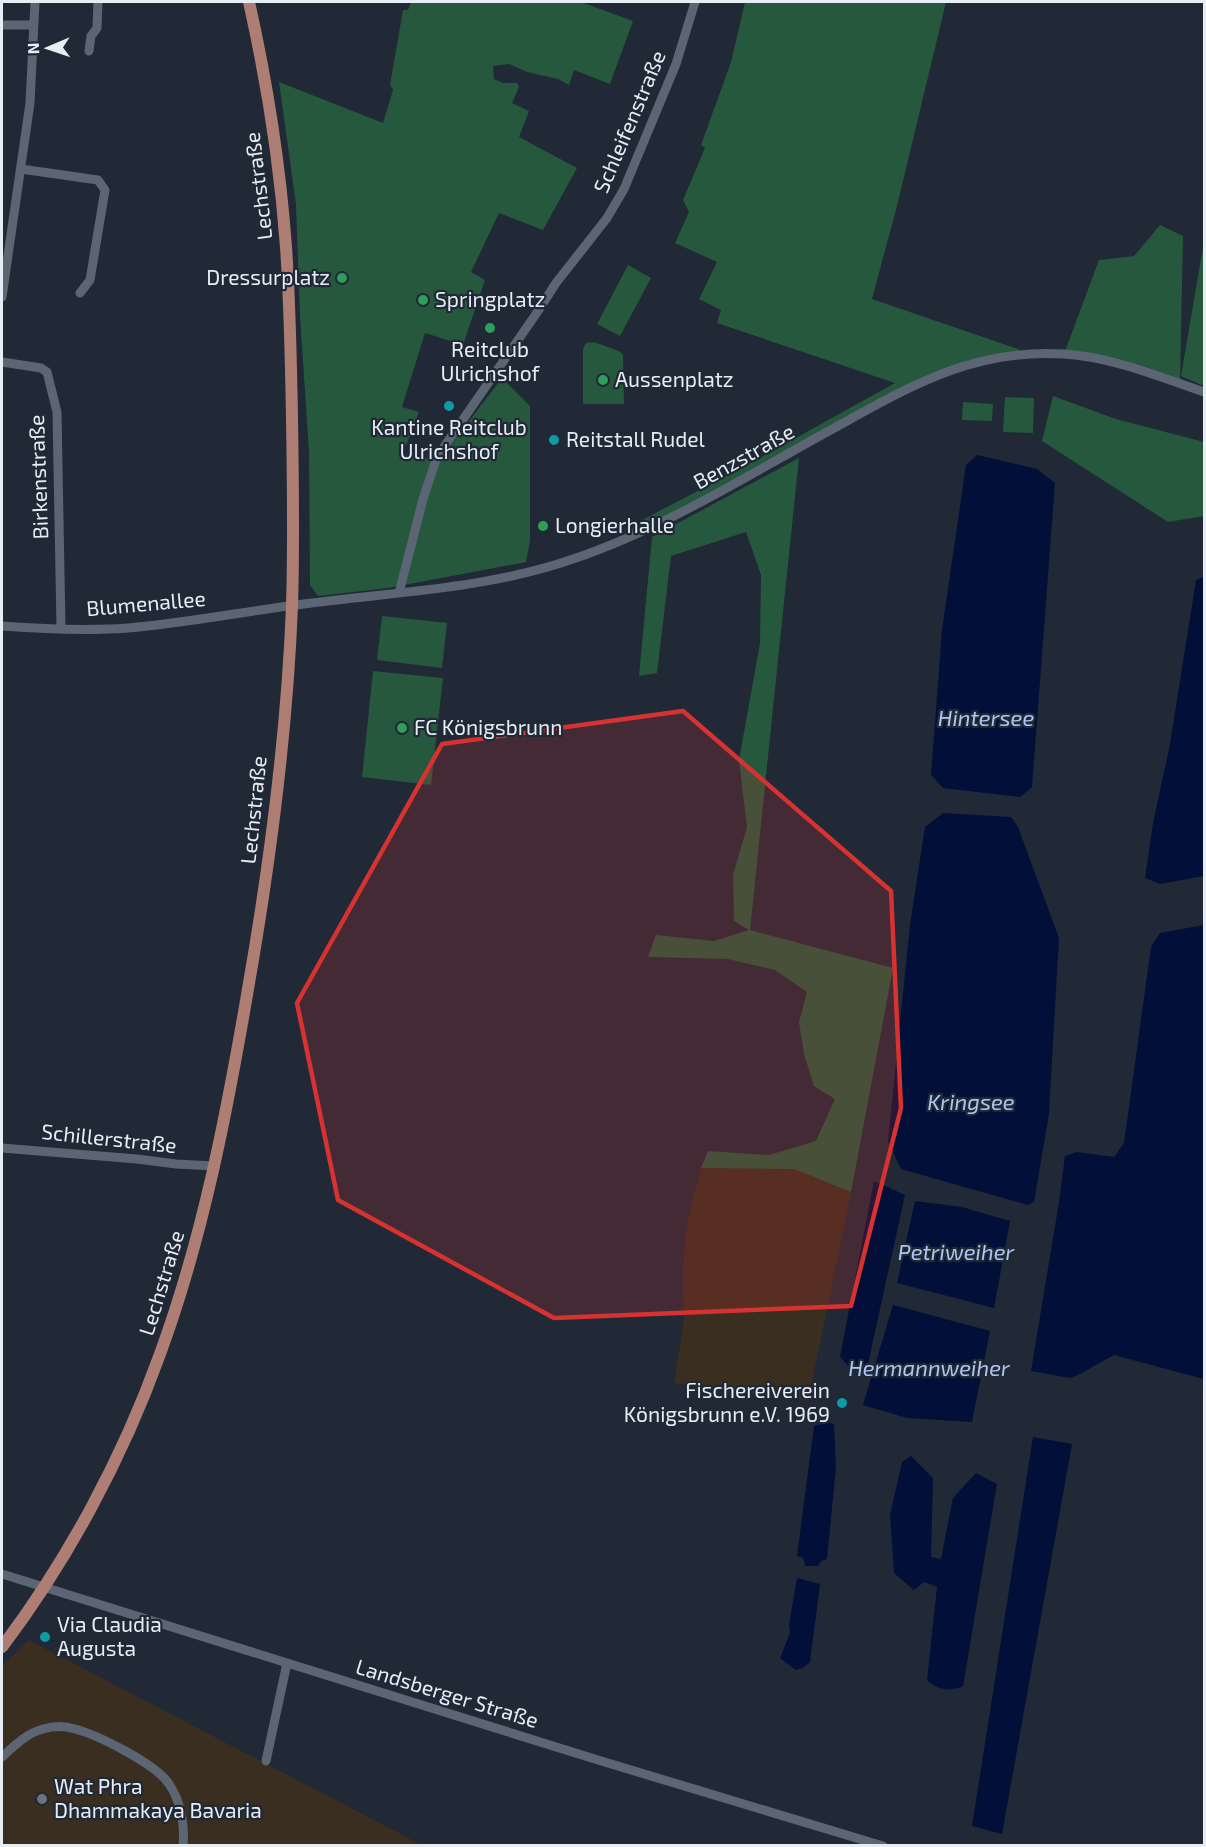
<svg xmlns="http://www.w3.org/2000/svg" width="1206" height="1847" viewBox="0 0 1206 1847" font-family="'Exo 2',sans-serif">
<style>
.commercial{fill:#392e1f}
.green{fill:#25583c}
.water{fill:#021039}
.lines{fill:none;stroke-linecap:round;stroke-linejoin:round}
.minor{stroke:#5b6574;stroke-width:9}
.major{stroke:#ae7e75;stroke-width:12}
.marked{fill:#d73232;fill-opacity:0.2;stroke:#d73232;stroke-width:4.5;stroke-linejoin:round}
.leisure-dot{fill:#2e9e5b;stroke:#202935;stroke-width:2}
.culture-dot{fill:#0f9aa8;stroke:#202935;stroke-width:2}
.worship-dot{fill:#6b7280;stroke:#202935;stroke-width:2}
.labels{text-anchor:middle;stroke-width:4.5;stroke-linejoin:round;paint-order:stroke}
.street-label{font-size:21px;fill:#e7edf5;stroke:#202935}
.poi-label{font-size:21px;fill:#e7edf5;stroke:#202935;text-anchor:start}
.water-label{font-size:22px;font-style:italic;fill:#afc6f2;stroke:#202935}
</style>
<rect width="100%" height="100%" fill="#202935"/>
<path class="commercial" d="M 701,1168 L 794,1169 L 851,1192 L 808,1401 L 674,1383 L 684,1320 L 683,1268 L 687,1223 Z
M 29,1640 L 422,1845 L 2,1846 L 2,1666 Z"/>
<path class="green" d="M 411,2 L 581,2 L 633,21 L 610,84 L 574,70 L 569,85 L 558,79 L 527,72 L 509,64 L 493,66 L 494,79 L 503,83 L 517,83 L 519,87 L 512,103 L 529,111 L 519,137 L 577,168 L 543,230 L 499,213 L 471,272 L 485,280 L 463,345 L 425,333 L 402,407 L 419,412 L 402,456 L 440,459 L 502,378 L 530,406 L 530,541 L 526,562 L 388,588 L 318,596 L 310,585 L 309,452 L 300,316 L 296,205 L 279,82 L 383,123 L 393,90 L 390,85 L 403,10 L 408,10 Z
M 745,2 L 946,2 L 897,206 L 872,299 L 1018,349 L 1026,355 L 962,365 L 631,536 L 629,531 L 644,519 L 738,470 L 895,383 L 717,323 L 721,310 L 699,299 L 717,262 L 675,243 L 689,212 L 683,200 L 705,148 L 701,145 L 731,62 Z
M 1204,209 L 1204,386 L 1181,376 L 1204,241 Z
M 1160,225 L 1183,236 L 1180,384 L 1064,354 L 1099,260 L 1134,256 Z
M 628,265 L 651,278 L 620,336 L 597,324 Z
M 594,342 L 619,351 L 623,355 L 624,404 L 583,404 L 583,349 L 586,343 Z
M 1053,396 L 1116,419 L 1204,442 L 1204,516 L 1168,522 L 1042,441 Z
M 1005,397 L 1034,398 L 1033,433 L 1003,432 Z
M 963,402 L 993,404 L 992,421 L 962,420 Z
M 799,458 L 750,930 L 893,968 L 851,1192 L 794,1169 L 701,1168 L 708,1151 L 769,1155 L 816,1141 L 835,1099 L 814,1086 L 804,1054 L 799,1022 L 807,992 L 775,970 L 728,959 L 648,957 L 656,935 L 714,941 L 749,930 L 734,921 L 733,875 L 747,827 L 739,760 L 760,643 L 761,575 L 746,532 L 671,556 L 657,673 L 639,676 L 652,537 Z
M 382,616 L 447,623 L 442,668 L 377,660 Z
M 373,671 L 443,678 L 431,785 L 362,777 Z"/>
<path class="water" d="M 977,455 L 1037,469 L 1055,483 L 1032,787 L 1020,797 L 943,788 L 931,775 L 942,630 L 966,465 Z
M 1204,577 L 1204,876 L 1160,884 L 1145,878 L 1153,823 L 1170,744 L 1196,580 Z
M 943,813 L 1011,817 L 1018,827 L 1059,938 L 1049,1114 L 1034,1202 L 1028,1205 L 901,1169 L 888,1141 L 910,925 L 925,827 Z
M 1204,925 L 1204,1379 L 1114,1355 L 1078,1375 L 1070,1378 L 1031,1371 L 1059,1202 L 1065,1156 L 1077,1152 L 1114,1157 L 1124,1143 L 1151,947 L 1160,933 Z
M 874,1181 L 905,1195 L 867,1368 L 851,1369 L 840,1357 Z
M 915,1201 L 962,1207 L 1010,1221 L 994,1308 L 897,1283 Z
M 893,1305 L 990,1331 L 972,1422 L 907,1418 L 863,1405 Z
M 827,1422 L 834,1424 L 836,1467 L 827,1559 L 821,1561 L 818,1566 L 805,1566 L 803,1558 L 797,1556 L 814,1426 Z
M 1033,1437 L 1072,1444 L 1002,1834 L 972,1826 Z
M 911,1456 L 933,1478 L 931,1557 L 941,1559 L 953,1498 L 976,1473 L 997,1484 L 963,1686 C 950,1692 937,1690 927,1680 L 937,1587 L 924,1582 L 914,1590 L 894,1573 L 890,1515 L 902,1462 Z
M 797,1578 L 820,1584 L 810,1662 L 803,1668 L 796,1670 L 780,1658 L 790,1633 L 789,1625 Z"/>
<g class="lines">
<path class="minor" d="M 2,25 L 33,25
M 89,51 L 91,36 L 97,28 L 98,2
M 21,169 L 98,180 L 105,190 L 90,280 L 80,293
M 2,297 L 30,103 L 35,2
M 2,362 L 41,368 L 47,372 L 57,412 L 61,627
M 399,593 L 423,499 L 437,457 L 536,314 L 556,283 L 607,218 L 624,189 L 676,64 L 695,2
M 2,626 C 42,629 88,631 128,628 C 187,623 246,611 304,604 C 393,592 487,589 573,559 C 662,529 745,477 827,432 C 906,389 970,348 1064,354 C 1113,357 1159,377 1204,392
M 2,1148 L 137,1159 L 176,1164 L 214,1166
M 2,1574 L 598,1760 L 883,1846
M 2,1757 C 14,1746 27,1733 43,1729 C 53,1726 65,1726 75,1729 C 98,1735 156,1764 169,1784 C 181,1801 185,1826 183,1846
M 266,1761 L 287,1663"/>
<path class="major" d="M 2,1647 C 68,1560 123,1457 160,1354 C 203,1237 227,1112 248,989 C 270,863 287,734 292,606 C 294,543 293,481 292,418 C 291,361 290,304 286,247 C 280,164 267,82 249,2"/>
</g>
<path class="marked" d="M 683,711 L 891,891 L 901,1108 L 851,1306 L 554,1318 L 338,1200 L 297,1003 L 442,744 Z"/>
<g class="leisure-dot">
<circle cx="342" cy="278" r="6"/>
<circle cx="423" cy="300" r="6"/>
<circle cx="490" cy="328" r="6"/>
<circle cx="603" cy="380" r="6"/>
<circle cx="543" cy="526" r="6"/>
<circle cx="402" cy="728" r="6"/>
</g>
<g class="culture-dot">
<circle cx="449" cy="406" r="6"/>
<circle cx="554" cy="440" r="6"/>
<circle cx="842" cy="1403" r="6"/>
<circle cx="45" cy="1637" r="6"/>
</g>
<circle class="worship-dot" cx="42" cy="1799" r="6"/>
<g class="labels">
<g class="street-label">
<text transform="translate(630 122) rotate(-67)" y="7">Schleifenstraße</text>
<text transform="translate(259 186) rotate(-97)" y="7">Lechstraße</text>
<text transform="translate(744 457) rotate(-29)" y="7">Benzstraße</text>
<text transform="translate(39 477) rotate(-92)" y="7">Birkenstraße</text>
<text transform="translate(146 604) rotate(-5)" y="7">Blumenallee</text>
<text transform="translate(254 810) rotate(-84)" y="7">Lechstraße</text>
<text transform="translate(109 1139) rotate(6)" y="7">Schillerstraße</text>
<text transform="translate(162 1283) rotate(-73)" y="7">Lechstraße</text>
<text transform="translate(447 1694) rotate(17)" y="7">Landsberger Straße</text>
</g>
<g class="poi-label">
<text x="330" y="285" text-anchor="end">Dressurplatz</text>
<text x="435" y="307">Springplatz</text>
<text x="490" y="357" text-anchor="middle">Reitclub<tspan x="490" dy="24">Ulrichshof</tspan></text>
<text x="615" y="387">Aussenplatz</text>
<text x="449" y="435" text-anchor="middle">Kantine Reitclub<tspan x="449" dy="24">Ulrichshof</tspan></text>
<text x="566" y="447">Reitstall Rudel</text>
<text x="555" y="533">Longierhalle</text>
<text x="414" y="735">FC Königsbrunn</text>
<text x="830" y="1398" text-anchor="end">Fischereiverein<tspan x="830" dy="24">Königsbrunn e.V. 1969</tspan></text>
<text x="57" y="1632">Via Claudia<tspan x="57" dy="24">Augusta</tspan></text>
<text x="54" y="1794">Wat Phra<tspan x="54" dy="24">Dhammakaya Bavaria</tspan></text>
</g>
<g class="water-label">
<text x="986" y="726">Hintersee</text>
<text x="971" y="1110">Kringsee</text>
<text x="956" y="1260">Petriweiher</text>
<text x="929" y="1376">Hermannweiher</text>
</g>
</g>
<rect width="1206" height="1847" fill="none" stroke="#e7edf5" stroke-width="6"/>
<g transform="translate(48 48) rotate(268)" stroke="#202935" stroke-width="4.5" paint-order="stroke">
<path d="M0-4.5L10 22L0 15L-10 22Z" fill="#e7edf5"/>
<text y="-9" font-size="16" font-weight="bold" text-anchor="middle" fill="#e7edf5">N</text>
</g>
</svg>
